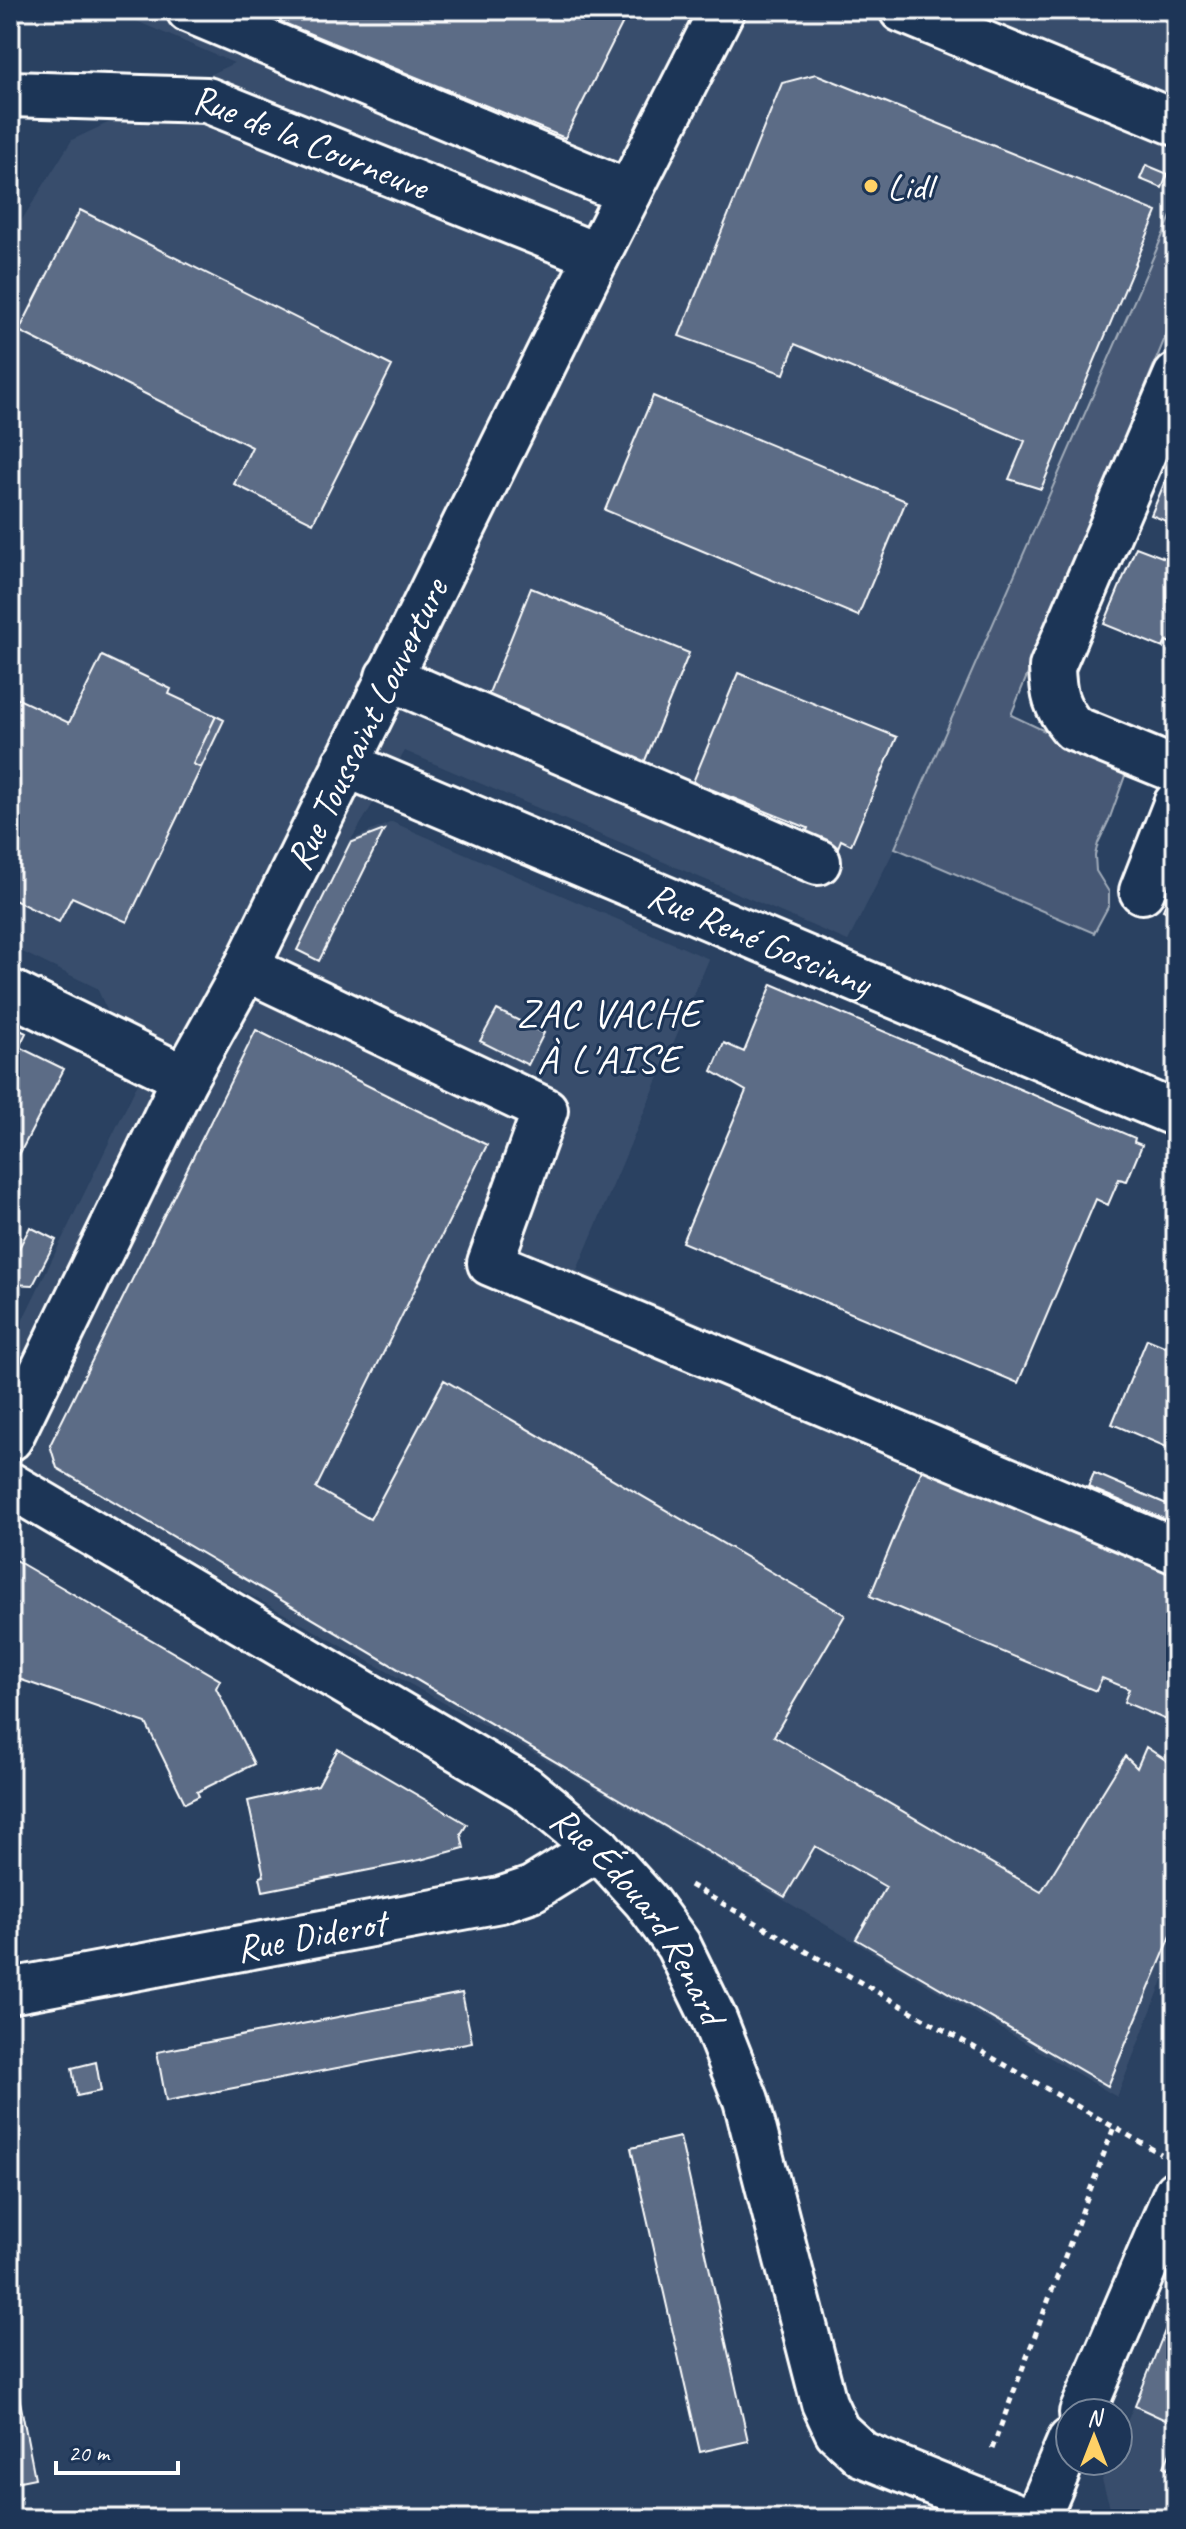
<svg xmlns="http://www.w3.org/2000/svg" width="1186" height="2529" viewBox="0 0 1186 2529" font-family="Caveat,sans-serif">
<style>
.built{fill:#394e6c}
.green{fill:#465975;stroke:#a2acba;stroke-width:2}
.building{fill:#5b6c86;stroke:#fff;stroke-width:2}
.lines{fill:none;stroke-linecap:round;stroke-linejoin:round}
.minor-casing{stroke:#fff;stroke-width:50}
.path{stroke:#fff;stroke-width:5;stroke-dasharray:6 6;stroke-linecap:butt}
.minor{stroke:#1d3557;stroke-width:44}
.poi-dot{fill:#ffd166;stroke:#1d3557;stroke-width:3}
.labels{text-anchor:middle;stroke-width:6;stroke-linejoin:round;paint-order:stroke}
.street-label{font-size:38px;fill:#fff;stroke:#1d3557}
.poi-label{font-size:38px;fill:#fff;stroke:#1d3557;text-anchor:start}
.neighbourhood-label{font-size:40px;letter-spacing:2px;fill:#fff;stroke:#1d3557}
</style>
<rect width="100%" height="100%" fill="#2a4161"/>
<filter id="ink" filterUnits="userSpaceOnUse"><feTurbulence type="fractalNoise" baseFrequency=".0125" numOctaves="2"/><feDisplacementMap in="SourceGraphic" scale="16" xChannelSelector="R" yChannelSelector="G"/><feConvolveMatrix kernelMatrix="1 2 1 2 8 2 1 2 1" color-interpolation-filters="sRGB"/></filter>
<g filter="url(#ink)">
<path class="built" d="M 111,10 L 1176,10 L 1176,205 L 895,848 L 848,941 L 405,751 L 351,840 L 392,822 L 709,959 L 577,1270 L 1176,1527 L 1176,1947 L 1117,2097 L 566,1771 L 10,1461 L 10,1346 L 139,1081 L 97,988 L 10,946 L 10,239 L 72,140 L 234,63 Z
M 1176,2307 L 1176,2519 L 1131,2519 L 1111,2510 L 1102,2480 L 1110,2461 L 1118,2461 L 1118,2443 Z"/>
<path class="green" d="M 1176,205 L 1176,311 L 1011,715 L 1127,770 L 1109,820 L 1098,843 L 1095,855 L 1096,871 L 1109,892 L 1109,905 L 1094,933 L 895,848 Z"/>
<path class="building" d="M 252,10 L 629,10 L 565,138 Z
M 816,74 L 1157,212 L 1041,489 L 1009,479 L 1025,441 L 795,344 L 784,374 L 679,336 L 782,83 Z
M 1146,165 L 1168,174 L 1162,188 L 1140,179 Z
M 80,210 L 392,366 L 313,523 L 234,484 L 252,447 L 19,331 Z
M 653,396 L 906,501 L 858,616 L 605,510 Z
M 1176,455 L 1176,525 L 1151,515 Z
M 1176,545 L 1176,655 L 1169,652 L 1173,644 L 1166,641 L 1163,648 L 1104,624 L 1136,547 L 1170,560 Z
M 531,588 L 689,653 L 644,763 L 634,758 L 629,769 L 487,698 Z
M 102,656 L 171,689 L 169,694 L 216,716 L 193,764 L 201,768 L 127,922 L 72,897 L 59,922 L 10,898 L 10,695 L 69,723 Z
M 738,673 L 897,737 L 851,845 L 841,840 L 837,850 L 804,838 L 808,828 L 693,782 Z
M 216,716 L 224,720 L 201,768 L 193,764 Z
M 384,830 L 319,961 L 297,950 L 350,843 Z
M 1176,881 L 1176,916 L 1163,910 Z
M 772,984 L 1135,1138 L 1134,1142 L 1142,1145 L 1127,1181 L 1119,1179 L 1108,1205 L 1096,1199 L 1018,1383 L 682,1242 L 746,1091 L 712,1071 L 724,1043 L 744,1052 Z
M 497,1010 L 544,1033 L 528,1065 L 480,1041 Z
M 10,1025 L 26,1033 L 19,1047 L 64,1069 L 10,1172 Z
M 256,1030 L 487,1145 L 316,1488 L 370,1519 L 444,1380 L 845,1615 L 774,1736 L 1041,1892 L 1125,1756 L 1137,1768 L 1146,1747 L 1176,1767 L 1176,1924 L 1108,2086 L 856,1939 L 886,1887 L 815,1846 L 785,1897 L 57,1468 L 50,1445 Z
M 30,1227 L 56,1240 L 33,1285 L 10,1284 L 10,1265 Z
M 1147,1339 L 1176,1351 L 1176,1451 L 1112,1424 Z
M 924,1465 L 1176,1570 L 1176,1724 L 1124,1702 L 1129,1689 L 1102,1678 L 1096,1691 L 870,1596 Z
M 1094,1473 L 1176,1508 L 1176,1524 L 1088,1487 Z
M 10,1557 L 220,1680 L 216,1688 L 254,1764 L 197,1792 L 199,1796 L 185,1803 L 146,1723 L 10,1676 Z
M 338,1749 L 467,1824 L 461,1834 L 464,1848 L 420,1860 L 263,1891 L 260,1877 L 264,1876 L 248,1801 L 318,1785 Z
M 462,1993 L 472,2042 L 166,2101 L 157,2052 Z
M 96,2062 L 101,2091 L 77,2096 L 72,2068 Z
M 680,2137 L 748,2441 L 700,2452 L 631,2148 Z
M 1166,2328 L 1176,2332 L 1176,2425 L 1135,2406 Z
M 10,2350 L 35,2478 L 10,2483 Z
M 1176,2438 L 1176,2473 L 1164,2467 Z"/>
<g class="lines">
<g class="minor-casing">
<g id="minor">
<path d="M 189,10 L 629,193"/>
<path d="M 902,10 L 1176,123"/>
<path id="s1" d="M 10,94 L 207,100 L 597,256"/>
<path d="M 1176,376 L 1052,667 C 1053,694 1055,706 1073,728 L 1176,770"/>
<path d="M 388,677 L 818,862"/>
<path id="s2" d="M 345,764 L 1176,1114"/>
<path d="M 1142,891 L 1176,804"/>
<path d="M 246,968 L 545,1110 L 490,1263 L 1176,1551"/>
<path d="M 10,992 L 185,1078"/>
<path id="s3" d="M 10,1438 L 185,1078 L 246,968 L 597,256 L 722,10"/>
<path id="s4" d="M 10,1485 L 525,1788 L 598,1848 L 646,1901 L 678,1945 L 714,2019 L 746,2100 L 824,2403 L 837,2431 L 862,2454 L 1024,2519"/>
<path id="s5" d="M 10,1991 L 500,1900 L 532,1889 L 598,1848"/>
<path d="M 1082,2413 L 1176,2193"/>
<path d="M 1037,2519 L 1070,2441"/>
</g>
</g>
<path class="path" d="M 690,1885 L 1161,2154
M 992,2449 L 1114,2127"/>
<use href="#minor" class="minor"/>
</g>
</g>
<circle class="poi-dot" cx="871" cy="186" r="8"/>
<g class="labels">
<g class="street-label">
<text dy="13" stroke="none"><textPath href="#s1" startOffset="308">Rue de la Courneuve</textPath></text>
<text dy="13" stroke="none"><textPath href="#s3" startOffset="798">Rue Toussaint Louverture</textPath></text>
<text dy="13" stroke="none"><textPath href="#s2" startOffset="450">Rue René Goscinny</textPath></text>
<text dy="13" stroke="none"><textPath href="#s4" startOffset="770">Rue Édouard Renard</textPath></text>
<text dy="13" stroke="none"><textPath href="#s5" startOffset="306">Rue Diderot</textPath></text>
</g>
<g class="poi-label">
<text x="887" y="199">Lidl</text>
</g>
<g class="neighbourhood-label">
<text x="609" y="1026">ZAC VACHE<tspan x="609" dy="46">À L'AISE</tspan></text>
</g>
</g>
<rect width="1186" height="2529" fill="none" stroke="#1d3557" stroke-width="40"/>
<rect x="20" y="20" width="1146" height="2489" fill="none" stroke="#fff" stroke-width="3" filter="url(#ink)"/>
<g transform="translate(1094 2437)"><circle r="38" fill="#1d3557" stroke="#77869a" stroke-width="2"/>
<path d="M0-6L14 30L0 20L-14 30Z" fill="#ffd166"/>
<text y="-12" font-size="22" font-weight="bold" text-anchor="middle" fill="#ffffff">N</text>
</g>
<path d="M56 2461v12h122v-12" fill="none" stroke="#ffffff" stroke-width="4"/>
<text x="68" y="2461" font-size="24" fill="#ffffff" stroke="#1d3557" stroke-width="6" paint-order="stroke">20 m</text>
</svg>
